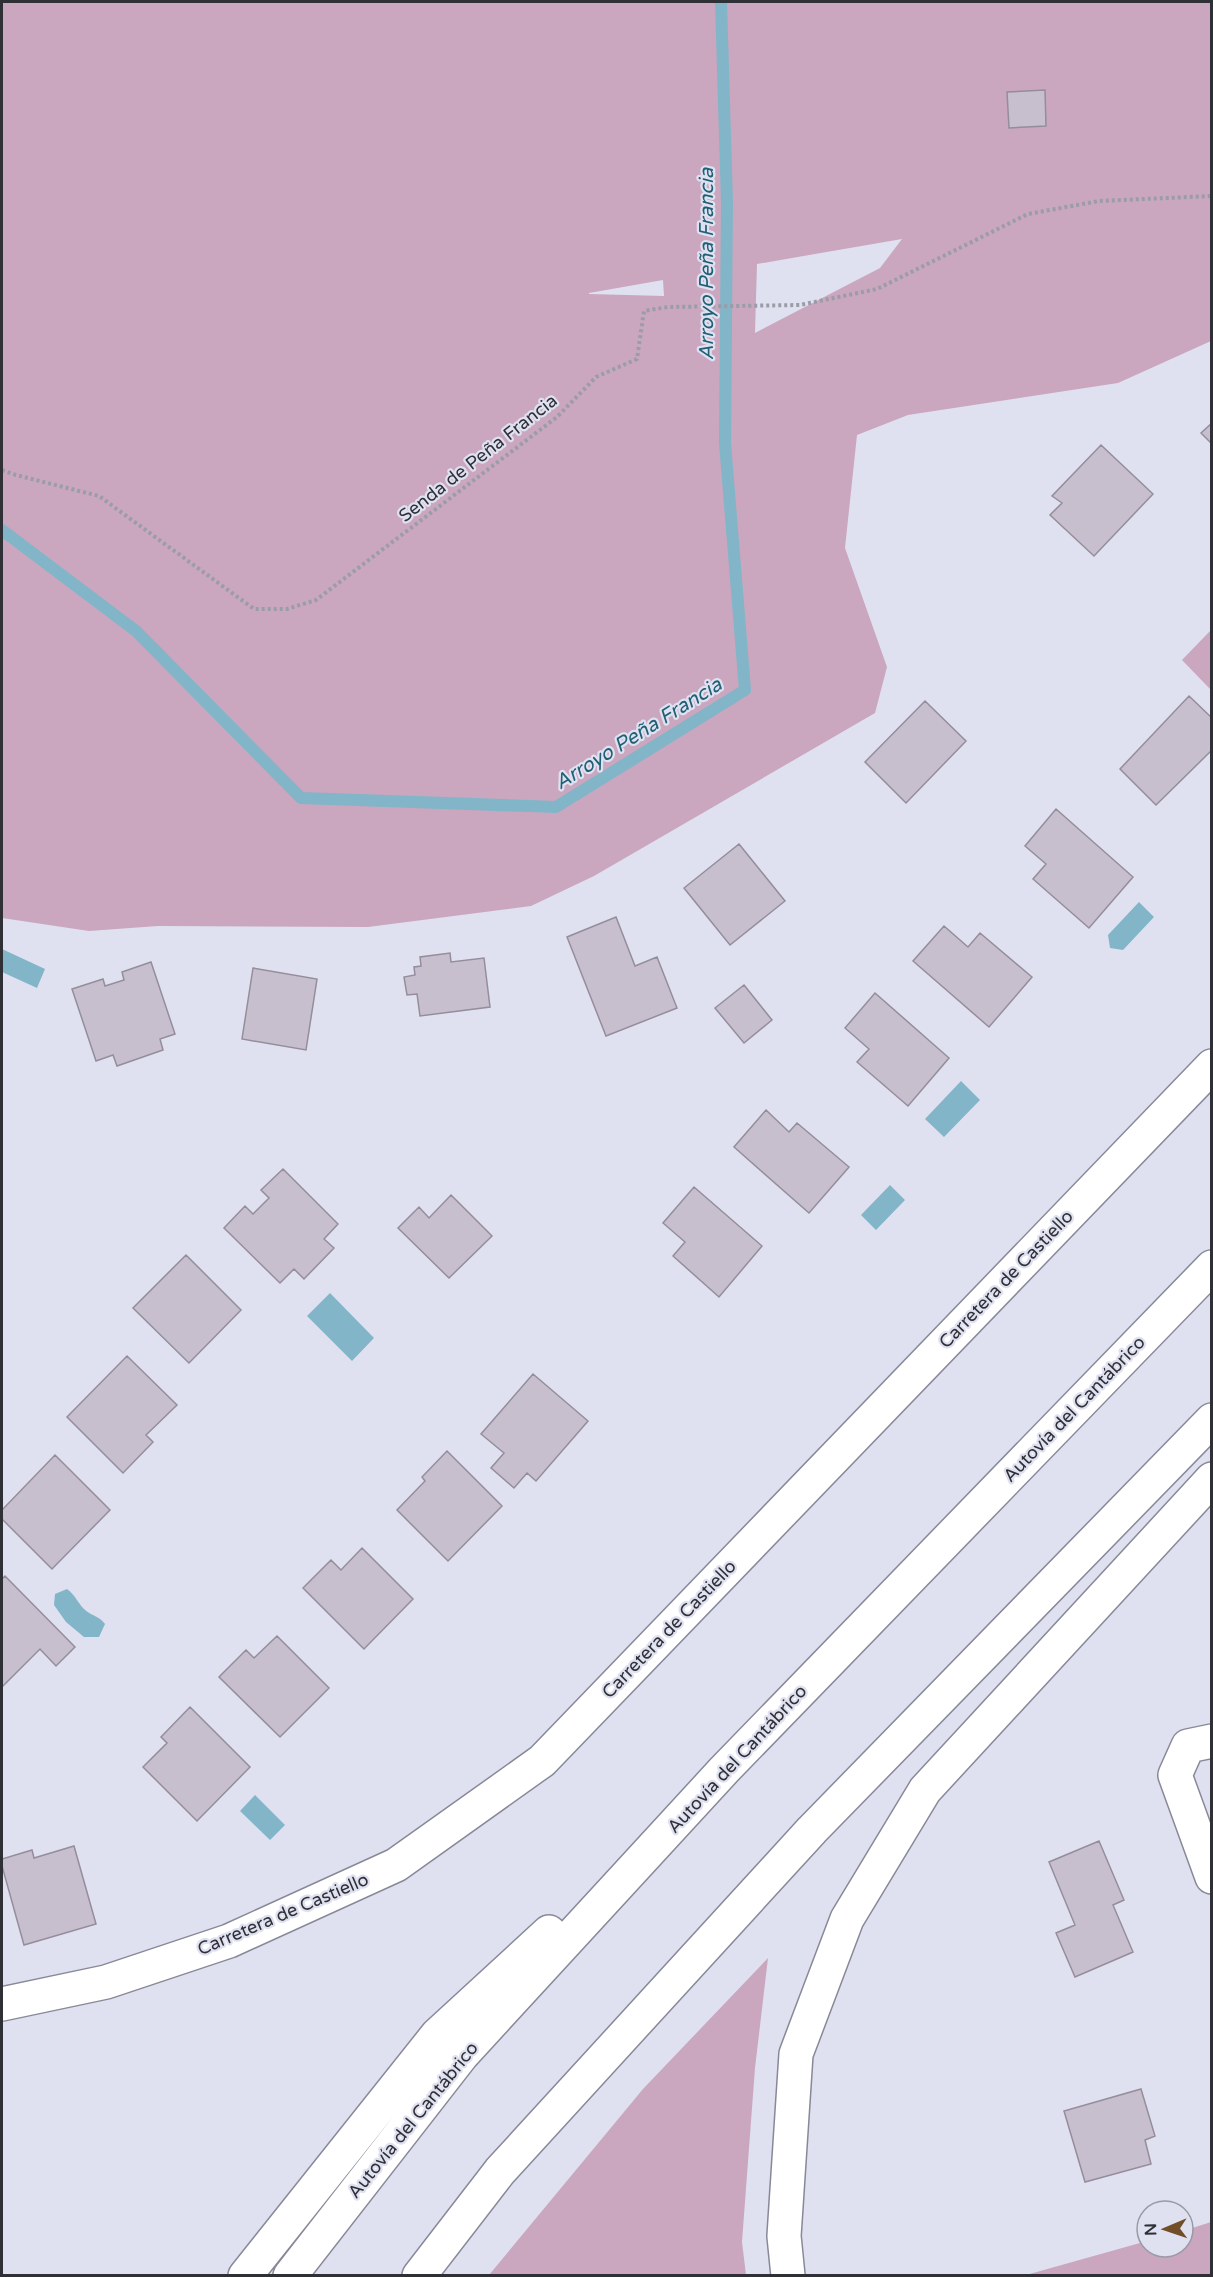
<svg xmlns="http://www.w3.org/2000/svg" width="1213" height="2277" viewBox="0 0 1213 2277" font-family="'Varela Round',sans-serif">
<style>
.green{fill:#caa7be;fill-rule:evenodd}
.water{fill:#82b5c8}
.lines{fill:none;stroke-linecap:round;stroke-linejoin:round}
.stream{stroke:#82b5c8;stroke-width:12}
.building{fill:#c7bfce;stroke:#958d9b;stroke-width:1.5}
.minor-casing{stroke:#888998;stroke-width:36}
.motorway-casing{stroke:#888998;stroke-width:36}
.path{stroke:#9a9ca8;stroke-width:4;stroke-dasharray:3 3;stroke-linecap:butt}
.minor{stroke:#fff;stroke-width:33}
.motorway{stroke:#fff;stroke-width:33}
.labels{text-anchor:middle;stroke-width:4.5;stroke-linejoin:round;paint-order:stroke}
.street-label{font-size:18px;fill:#2f3036;stroke:#dfe1f1}
.water-label{font-size:20px;font-style:italic;fill:#1f6074;stroke:#dfe1f1}
</style>
<rect width="100%" height="100%" fill="#dfe1f1"/>
<path class="green" d="M 2,2 L 1211,2 L 1211,341 L 1118,383 L 908,415 L 857,435 L 845,548 L 887,667 L 875,713 L 594,876 L 531,906 L 368,927 L 158,926 L 89,931 L 2,918 ZM 902,239 L 880,268 L 755,333 L 757,264 ZM 663,280 L 664,296 L 589,294 L 589,293 Z
M 1211,630 L 1211,690 L 1182,660 Z
M 768,1958 L 755,2068 L 742,2242 L 746,2275 L 489,2275 L 643,2089 Z
M 1211,2222 L 1211,2275 L 1026,2275 L 1147,2241 L 1147,2247 L 1183,2247 L 1183,2231 Z"/>
<path class="water" d="M 1139,902 L 1154,917 L 1123,950 L 1110,948 L 1108,935 Z
M 2,949 L 45,969 L 37,988 L 2,972 Z
M 961,1081 L 980,1100 L 944,1137 L 925,1119 Z
M 890,1185 L 905,1200 L 876,1230 L 861,1215 Z
M 330,1293 L 374,1338 L 352,1361 L 307,1316 Z
M 67,1589 C 76,1596 78,1603 84,1609 C 91,1616 98,1615 105,1624 L 99,1637 L 84,1637 L 66,1622 L 54,1605 L 55,1594 Z
M 255,1795 L 285,1825 L 270,1840 L 240,1811 Z"/>
<g class="lines">
<path class="stream" d="M 2,530 L 136,631 L 301,798 L 556,807 L 745,690 L 725,443 L 727,203 L 721,2"/>
</g>
<path class="building" d="M 1045,90 L 1046,126 L 1009,128 L 1007,92 Z
M 1212,423 L 1212,444 L 1201,433 Z
M 1101,445 L 1153,494 L 1094,556 L 1050,515 L 1062,503 L 1052,496 Z
M 1189,696 L 1212,718 L 1212,750 L 1156,805 L 1120,769 Z
M 925,701 L 966,741 L 906,803 L 865,762 Z
M 1056,809 L 1133,877 L 1089,928 L 1033,879 L 1046,864 L 1025,846 Z
M 739,844 L 785,901 L 730,945 L 684,888 Z
M 616,917 L 635,966 L 657,957 L 677,1008 L 606,1036 L 567,937 Z
M 944,926 L 968,947 L 980,933 L 1032,977 L 989,1027 L 913,961 Z
M 450,953 L 451,962 L 484,958 L 490,1007 L 420,1016 L 417,994 L 407,995 L 404,977 L 415,975 L 414,967 L 421,966 L 420,957 Z
M 151,962 L 175,1034 L 160,1039 L 163,1050 L 117,1066 L 113,1055 L 96,1061 L 72,989 L 103,979 L 105,986 L 124,980 L 122,972 Z
M 253,968 L 317,979 L 306,1050 L 242,1039 Z
M 744,985 L 772,1020 L 744,1043 L 715,1008 Z
M 875,993 L 949,1058 L 908,1106 L 857,1062 L 869,1049 L 845,1028 Z
M 766,1110 L 789,1132 L 797,1123 L 849,1167 L 809,1213 L 734,1147 Z
M 283,1169 L 338,1224 L 324,1239 L 334,1248 L 304,1279 L 294,1269 L 280,1283 L 224,1228 L 245,1206 L 253,1214 L 269,1198 L 261,1190 Z
M 694,1187 L 762,1246 L 719,1297 L 673,1256 L 685,1242 L 663,1223 Z
M 451,1195 L 492,1236 L 449,1278 L 398,1228 L 419,1207 L 429,1218 Z
M 186,1255 L 241,1310 L 189,1363 L 133,1308 Z
M 127,1356 L 177,1405 L 146,1435 L 153,1442 L 123,1473 L 67,1417 Z
M 533,1374 L 588,1421 L 536,1481 L 527,1473 L 514,1488 L 491,1468 L 504,1453 L 481,1434 Z
M 447,1451 L 502,1506 L 448,1561 L 397,1510 L 425,1481 L 422,1477 Z
M 55,1455 L 110,1510 L 52,1569 L 2,1519 L 2,1510 Z
M 362,1548 L 413,1599 L 364,1649 L 303,1588 L 331,1560 L 341,1570 Z
M 5,1576 L 75,1647 L 56,1666 L 40,1649 L 2,1687 L 2,1579 Z
M 277,1636 L 329,1688 L 280,1737 L 219,1677 L 246,1650 L 254,1658 Z
M 190,1707 L 250,1767 L 197,1821 L 143,1767 L 167,1743 L 161,1737 Z
M 1099,1841 L 1124,1900 L 1113,1905 L 1133,1952 L 1075,1977 L 1056,1933 L 1075,1925 L 1049,1862 Z
M 74,1846 L 96,1924 L 24,1945 L 2,1866 L 2,1859 L 32,1850 L 34,1858 Z
M 1141,2089 L 1155,2136 L 1145,2140 L 1151,2164 L 1085,2182 L 1064,2111 Z"/>
<g class="lines">
<g class="minor-casing">
<path id="minor" d="M 1212,1741 L 1188,1746 L 1175,1775 L 1212,1877
M 2,2004 L 106,1982 L 229,1941 L 396,1865 L 542,1761 L 1212,1066"/>
</g>
<g class="motorway-casing">
<path id="motorway" d="M 245,2276 L 437,2035 L 549,1932
M 290,2276 L 462,2055 L 724,1770 L 1212,1267
M 419,2276 L 500,2171 L 812,1830 L 1212,1420
M 788,2276 L 784,2236 L 796,2054 L 847,1919 L 925,1790 L 1212,1479"/>
</g>
<path class="path" d="M 2,470 L 16,475 L 99,496 L 254,609 L 287,609 L 316,600 L 557,417 L 596,377 L 637,359 L 644,311 L 668,307 L 800,305 L 877,289 L 1028,214 L 1099,201 L 1212,196"/>
<use href="#minor" class="minor"/>
<use href="#motorway" class="motorway"/>
</g>
<g class="labels">
<g class="street-label">
<text transform="translate(478 458) rotate(-38)" y="6">Senda de Peña Francia</text>
<text transform="translate(1006 1279) rotate(-46)" y="6">Carretera de Castiello</text>
<text transform="translate(1074 1409) rotate(-46)" y="6">Autovía del Cantábrico</text>
<text transform="translate(669 1629) rotate(-46)" y="6">Carretera de Castiello</text>
<text transform="translate(737 1759) rotate(-47)" y="6">Autovía del Cantábrico</text>
<text transform="translate(283 1914) rotate(-23)" y="6">Carretera de Castiello</text>
<text transform="translate(413 2120) rotate(-51)" y="6">Autovía del Cantábrico</text>
</g>
<g class="water-label">
<text transform="translate(706 264) rotate(-90)" y="7">Arroyo Peña Francia</text>
<text transform="translate(638 733) rotate(-32)" y="7">Arroyo Peña Francia</text>
</g>
</g>
<rect width="1213" height="2277" fill="none" stroke="#2f3036" stroke-width="6"/>
<g transform="translate(1165 2229) rotate(268)"><circle r="28" fill="#dfe1f1" stroke="#999aa6" stroke-width="1.5"/>
<path d="M0-4.5L10 22L0 15L-10 22Z" fill="#714e27"/>
<text y="-9" font-size="16" font-weight="bold" text-anchor="middle" fill="#2f3036">N</text>
</g>
</svg>
